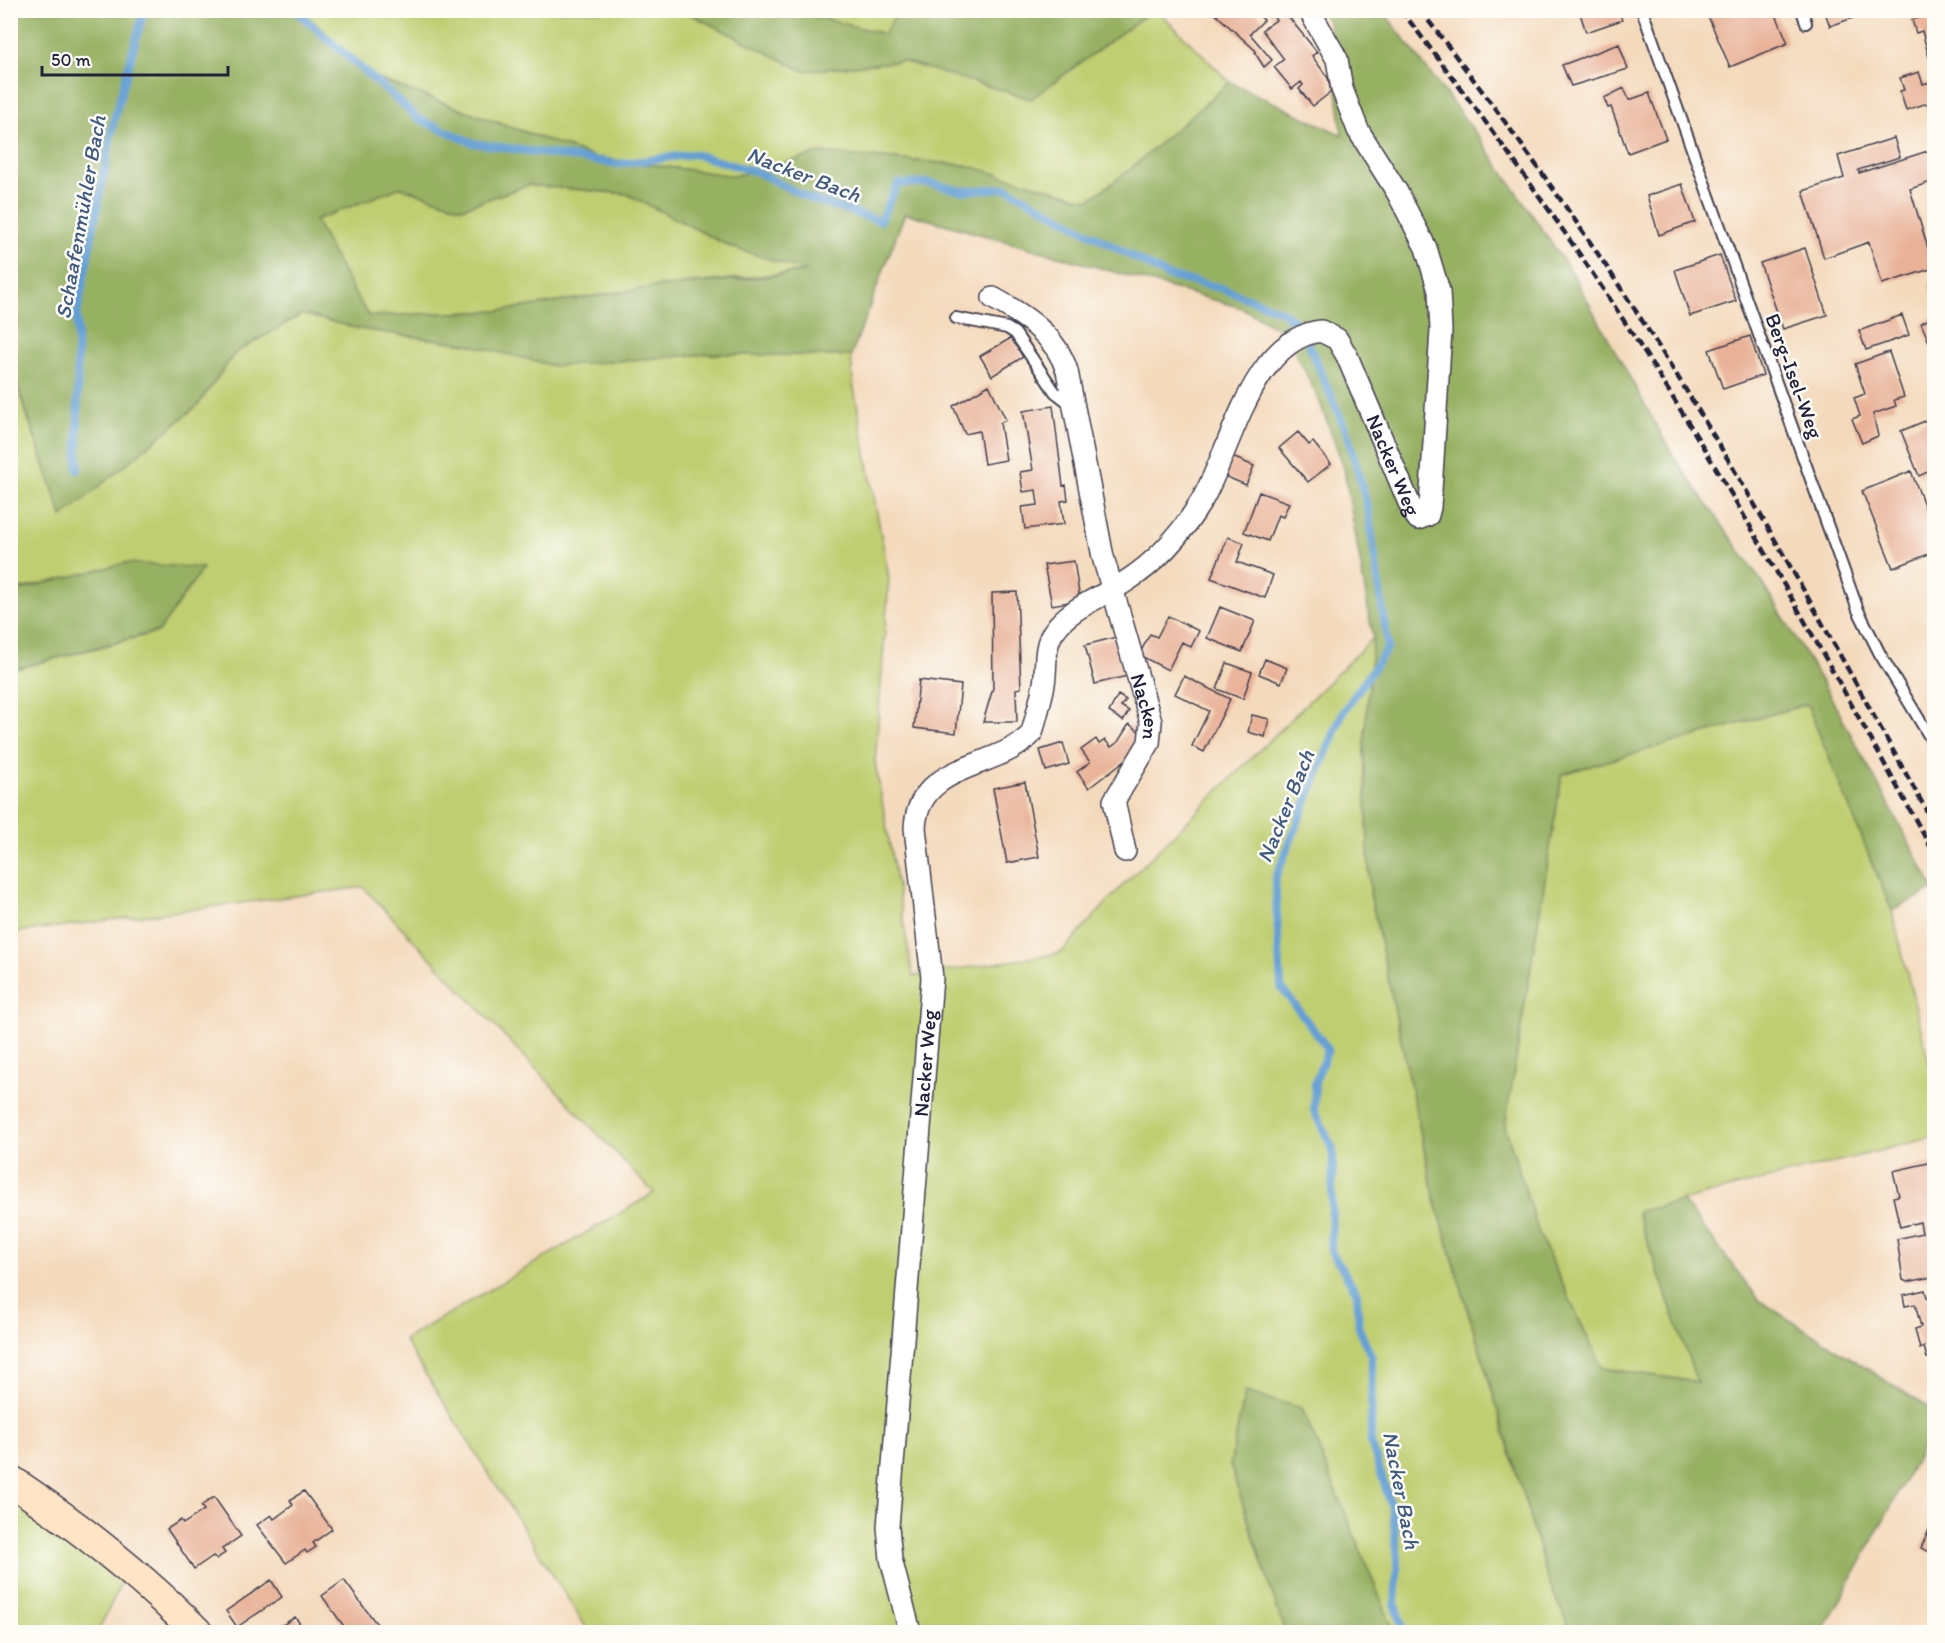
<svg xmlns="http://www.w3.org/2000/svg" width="1945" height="1643" viewBox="0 0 1945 1643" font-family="Itim,sans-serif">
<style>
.green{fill:#bfce71;stroke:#707856;stroke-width:1.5}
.forest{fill:#97b163;stroke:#5c6a4f;stroke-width:1.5;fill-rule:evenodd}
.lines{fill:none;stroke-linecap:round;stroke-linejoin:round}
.stream{stroke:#649fd4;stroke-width:8}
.building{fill:#e9b298}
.lane-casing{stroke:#423e4e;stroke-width:14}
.street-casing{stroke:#423e4e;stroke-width:24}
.secondary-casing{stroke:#423e4e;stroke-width:33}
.lane{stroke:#fff;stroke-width:10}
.street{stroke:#fff;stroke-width:21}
.secondary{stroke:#ffe4c6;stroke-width:30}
.rail{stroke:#22223b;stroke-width:4.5;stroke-dasharray:9 4.5;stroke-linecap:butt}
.labels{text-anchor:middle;stroke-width:5;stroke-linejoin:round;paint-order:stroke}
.street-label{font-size:21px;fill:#22223b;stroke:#fdfcf7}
.water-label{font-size:22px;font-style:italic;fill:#405a80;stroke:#fdfcf7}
</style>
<rect width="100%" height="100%" fill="#fdfcf7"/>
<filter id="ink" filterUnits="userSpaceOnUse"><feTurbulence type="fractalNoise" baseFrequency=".0167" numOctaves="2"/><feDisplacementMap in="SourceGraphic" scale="12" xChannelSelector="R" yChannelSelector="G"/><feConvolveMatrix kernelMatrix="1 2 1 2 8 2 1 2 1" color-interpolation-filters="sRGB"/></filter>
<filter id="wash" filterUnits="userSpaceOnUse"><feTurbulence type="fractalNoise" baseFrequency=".008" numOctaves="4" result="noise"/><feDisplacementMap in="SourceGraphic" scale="24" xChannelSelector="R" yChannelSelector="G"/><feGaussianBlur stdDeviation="1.35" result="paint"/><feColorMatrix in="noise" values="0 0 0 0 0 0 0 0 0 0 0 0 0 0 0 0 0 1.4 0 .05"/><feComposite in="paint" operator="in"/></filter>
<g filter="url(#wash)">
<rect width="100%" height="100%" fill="#f4dabc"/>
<path class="green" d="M 302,11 L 684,11 L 804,71 L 902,61 L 1031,99 L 1151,11 L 1158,11 L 1230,82 L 1128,171 L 1089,200 L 965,165 L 821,153 L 734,176 L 594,157 L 375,78 Z
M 795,11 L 898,11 L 884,34 Z
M 528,185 L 627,194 L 731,247 L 809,271 L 653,287 L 499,311 L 369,316 L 353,291 L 315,220 L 401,187 L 462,208 Z
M 302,314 L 360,329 L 467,344 L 709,354 L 851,356 L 853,383 L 889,578 L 875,762 L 913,976 L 1061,953 L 1120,888 L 1373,638 L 1364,745 L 1370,893 L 1434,1196 L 1549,1582 L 1571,1632 L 1394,1632 L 1302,1408 L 1230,1465 L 1285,1632 L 589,1632 L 404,1340 L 654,1193 L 363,887 L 11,933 L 11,670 L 158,632 L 202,569 L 125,564 L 11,591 L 10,366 L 62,516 L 197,406 L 235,353 Z
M 1807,704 L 1892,911 L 1934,1083 L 1934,1137 L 1637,1212 L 1697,1382 L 1602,1368 L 1539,1234 L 1505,1126 L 1562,774 Z
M 10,1500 L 122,1581 L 98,1632 L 11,1632 L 10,1516 L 15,1509 L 11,1506 Z"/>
<path class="forest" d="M 10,11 L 302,11 L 375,78 L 594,157 L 734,176 L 821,153 L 965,165 L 1089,200 L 1128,171 L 1230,82 L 1342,135 L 1329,22 L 1320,11 L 1383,11 L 1483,143 L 1572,273 L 1674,457 L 1764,585 L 1828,692 L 1934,889 L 1892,911 L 1807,704 L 1562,774 L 1505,1126 L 1539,1234 L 1602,1368 L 1697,1382 L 1637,1212 L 1683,1201 L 1760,1301 L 1934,1411 L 1934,1426 L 1823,1632 L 1571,1632 L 1549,1582 L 1434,1196 L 1370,893 L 1364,745 L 1373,638 L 1344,468 L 1319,400 L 1286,333 L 1242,308 L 905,213 L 851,356 L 709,354 L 554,366 L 467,344 L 360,329 L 302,314 L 235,353 L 197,406 L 62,517 L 11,366 ZM 528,185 L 627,194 L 731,247 L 807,271 L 757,278 L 653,287 L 499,311 L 369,316 L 353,291 L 315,220 L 401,187 L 462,208 Z
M 684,11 L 793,11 L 884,34 L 898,11 L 1151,11 L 1031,99 L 902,61 L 804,71 Z
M 125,563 L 203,568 L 159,631 L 11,670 L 11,592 Z
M 1245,1392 L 1302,1408 L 1394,1632 L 1285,1632 L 1230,1465 Z"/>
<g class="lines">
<path class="stream" d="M 295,10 L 419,119 L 473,143 L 618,164 L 694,154 L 757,172 L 808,198 L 880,221 L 898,184 L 928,183 L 962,191 L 1007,188 L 1168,276 L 1221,288 L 1281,311 L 1294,321
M 1309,345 L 1348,435 L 1368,509 L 1388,647 L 1342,714 L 1275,879 L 1281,987 L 1328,1049 L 1315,1083 L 1314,1111 L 1333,1149 L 1331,1251 L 1357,1293 L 1359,1328 L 1372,1358 L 1371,1443 L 1392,1508 L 1398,1559 L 1395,1604 L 1405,1632
M 78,470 L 77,314 L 114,120 L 144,10"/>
</g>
<g id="blocks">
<path class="building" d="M 1211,10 L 1253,10 L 1264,20 L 1250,34 L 1272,60 L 1264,67 L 1255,53 L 1256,51 Z
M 1268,10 L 1293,10 L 1287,15 L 1317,52 L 1312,56 L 1328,78 L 1331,92 L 1313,106 L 1299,89 L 1303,85 L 1301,82 L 1292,89 L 1274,67 L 1284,59 L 1262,30 L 1276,20 Z
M 1579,10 L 1618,10 L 1622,20 L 1586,32 Z
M 1721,10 L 1774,10 L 1788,43 L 1730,67 L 1708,16 Z
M 1824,10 L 1873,10 L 1873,11 L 1830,26 Z
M 1934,13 L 1934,60 L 1930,61 L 1922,31 L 1916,33 L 1912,20 Z
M 1619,44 L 1628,69 L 1571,86 L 1562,65 Z
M 1919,72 L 1923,84 L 1934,81 L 1934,101 L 1906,110 L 1900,91 L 1904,90 L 1900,78 Z
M 1624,88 L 1629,100 L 1649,93 L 1666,139 L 1628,153 L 1611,107 L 1608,108 L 1604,98 Z
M 1894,138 L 1900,157 L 1858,170 L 1859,173 L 1934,149 L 1934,181 L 1910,189 L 1934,268 L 1882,284 L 1869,242 L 1824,258 L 1803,191 L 1844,178 L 1838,156 Z
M 1682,184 L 1695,222 L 1659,235 L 1647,196 Z
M 1805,248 L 1827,315 L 1783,329 L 1760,263 Z
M 1720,255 L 1736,301 L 1690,316 L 1675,270 Z
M 1934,283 L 1934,299 L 1929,285 Z
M 1902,315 L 1909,335 L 1866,350 L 1859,331 Z
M 1934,317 L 1934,354 L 1921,323 Z
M 1750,336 L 1763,375 L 1723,389 L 1709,350 Z
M 1011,338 L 1023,357 L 992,376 L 980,356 Z
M 1889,352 L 1904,397 L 1894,400 L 1896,406 L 1873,414 L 1878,436 L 1862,443 L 1852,419 L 1860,416 L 1854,398 L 1865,394 L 1855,364 Z
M 989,385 L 1006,420 L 1000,423 L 1006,460 L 984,464 L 979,431 L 965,434 L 953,406 Z
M 1053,406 L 1063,486 L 1066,485 L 1068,500 L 1061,501 L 1064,524 L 1025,529 L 1022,507 L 1038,505 L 1036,490 L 1023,492 L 1020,472 L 1033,470 L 1023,411 Z
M 1932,418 L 1934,469 L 1919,476 L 1901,431 Z
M 1298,432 L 1309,445 L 1313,442 L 1331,464 L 1308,482 L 1279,448 Z
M 1230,456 L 1254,466 L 1246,485 L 1222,475 Z
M 1911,471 L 1934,531 L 1934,552 L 1893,568 L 1862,491 Z
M 1259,492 L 1289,503 L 1283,517 L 1278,515 L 1268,541 L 1244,532 Z
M 1228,537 L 1244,543 L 1237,562 L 1273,575 L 1265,598 L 1211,578 Z
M 1074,561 L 1080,600 L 1052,605 L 1044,565 Z
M 1017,592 L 1021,688 L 1016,689 L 1017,722 L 983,722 L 993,688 L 992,593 Z
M 1220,607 L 1255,621 L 1242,652 L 1207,638 Z
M 1168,616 L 1199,631 L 1191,647 L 1182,642 L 1168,670 L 1139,655 L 1150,634 L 1157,637 Z
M 1117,637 L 1127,676 L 1095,684 L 1085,645 Z
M 1265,659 L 1287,668 L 1281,683 L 1259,674 Z
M 1227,663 L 1252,672 L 1243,699 L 1217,689 Z
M 1184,676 L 1230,699 L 1204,752 L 1192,746 L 1209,711 L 1175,694 Z
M 919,680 L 961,685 L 956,733 L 914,728 Z
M 1118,695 L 1126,700 L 1121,706 L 1129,711 L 1123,721 L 1109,712 Z
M 1252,715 L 1269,719 L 1265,737 L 1248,732 Z
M 1129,724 L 1145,736 L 1129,757 L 1089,788 L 1077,772 L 1090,762 L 1081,750 L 1096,739 L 1099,744 L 1105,740 L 1111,747 L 1118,742 Z
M 1063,743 L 1069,764 L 1046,771 L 1040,750 Z
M 1025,782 L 1039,857 L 1007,863 L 993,788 Z
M 1933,1162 L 1934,1283 L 1932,1277 L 1907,1282 L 1903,1280 L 1897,1239 L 1922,1233 L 1920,1222 L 1900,1227 L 1893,1197 L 1899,1196 L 1893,1171 Z
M 1925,1290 L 1928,1301 L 1934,1299 L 1934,1356 L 1927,1358 L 1924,1347 L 1920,1349 L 1915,1329 L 1921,1327 L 1915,1304 L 1905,1306 L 1903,1295 Z
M 304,1491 L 332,1529 L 313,1543 L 316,1547 L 307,1553 L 305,1550 L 286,1563 L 257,1525 L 271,1515 L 274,1519 L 293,1505 L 290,1500 Z
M 214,1497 L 241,1536 L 222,1549 L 225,1553 L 216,1559 L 213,1556 L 194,1569 L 167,1529 L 181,1520 L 183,1524 L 204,1510 L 201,1506 Z
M 1930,1528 L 1934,1530 L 1934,1554 L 1921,1548 Z
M 271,1580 L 282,1597 L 237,1627 L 226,1611 Z
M 344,1580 L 363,1606 L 383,1632 L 348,1632 L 322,1596 Z
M 295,1617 L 306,1632 L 272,1632 Z"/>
</g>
</g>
<g filter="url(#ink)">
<use href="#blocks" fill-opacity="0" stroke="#423e4e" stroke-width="1.5"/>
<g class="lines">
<g class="lane-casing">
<path id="lane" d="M 1642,10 L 1858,610 L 1880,654 L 1934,744
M 1802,10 L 1806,23
M 956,318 L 1007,328 L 1015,333 L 1055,392 L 1073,406"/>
</g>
<g class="street-casing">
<g id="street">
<path id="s1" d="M 993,298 C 1024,315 1056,335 1067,371 L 1103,557 L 1151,722 L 1149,743 L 1114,801 L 1125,851"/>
<path id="s2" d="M 910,1632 L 891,1559 L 888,1527 L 932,978 L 915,828 C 918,761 1000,770 1032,733 C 1036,717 1041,700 1044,684 C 1047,667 1043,646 1054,631 C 1069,608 1102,597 1125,582 C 1157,562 1183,532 1202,500 C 1231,450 1252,339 1321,331 L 1337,339 L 1347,356 L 1412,510 L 1418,519 L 1428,515 L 1430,507 L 1441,330 L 1439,291 L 1426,248 L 1397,192 L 1358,130 L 1342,89 L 1337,59 L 1309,10"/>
</g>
</g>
<g class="secondary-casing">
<path id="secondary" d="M 10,1480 C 78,1526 140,1574 197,1632"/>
</g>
<use href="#lane" class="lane"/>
<use href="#street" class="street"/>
<use href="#secondary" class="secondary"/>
<path class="rail" d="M 1401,10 C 1484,118 1564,227 1637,341 C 1744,507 1838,681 1934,853
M 1420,10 C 1525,144 1622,283 1709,428 C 1788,558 1860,692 1934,824"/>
</g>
</g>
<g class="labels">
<g class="street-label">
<text transform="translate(1794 376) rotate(70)" y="7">Berg-Isel-Weg</text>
<text dy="7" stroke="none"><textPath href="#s2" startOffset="1646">Nacker Weg</textPath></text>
<text dy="7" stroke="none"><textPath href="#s1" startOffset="452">Nacken</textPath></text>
<text dy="7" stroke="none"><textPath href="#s2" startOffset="573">Nacker Weg</textPath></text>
</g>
<g class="water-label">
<text transform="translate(804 174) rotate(21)" y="8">Nacker Bach</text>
<text transform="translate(80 217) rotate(-80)" y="8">Schaafenmühler Bach</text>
<text transform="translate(1285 806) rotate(-68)" y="8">Nacker Bach</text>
<text transform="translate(1402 1490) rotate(79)" y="8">Nacker Bach</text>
</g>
</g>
<rect width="1945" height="1643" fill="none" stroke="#fdfcf7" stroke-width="36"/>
<path d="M42 66v9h186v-9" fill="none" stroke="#22223b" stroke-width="3"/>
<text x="51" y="66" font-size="18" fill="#22223b" stroke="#fdfcf7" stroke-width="4.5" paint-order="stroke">50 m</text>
</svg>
